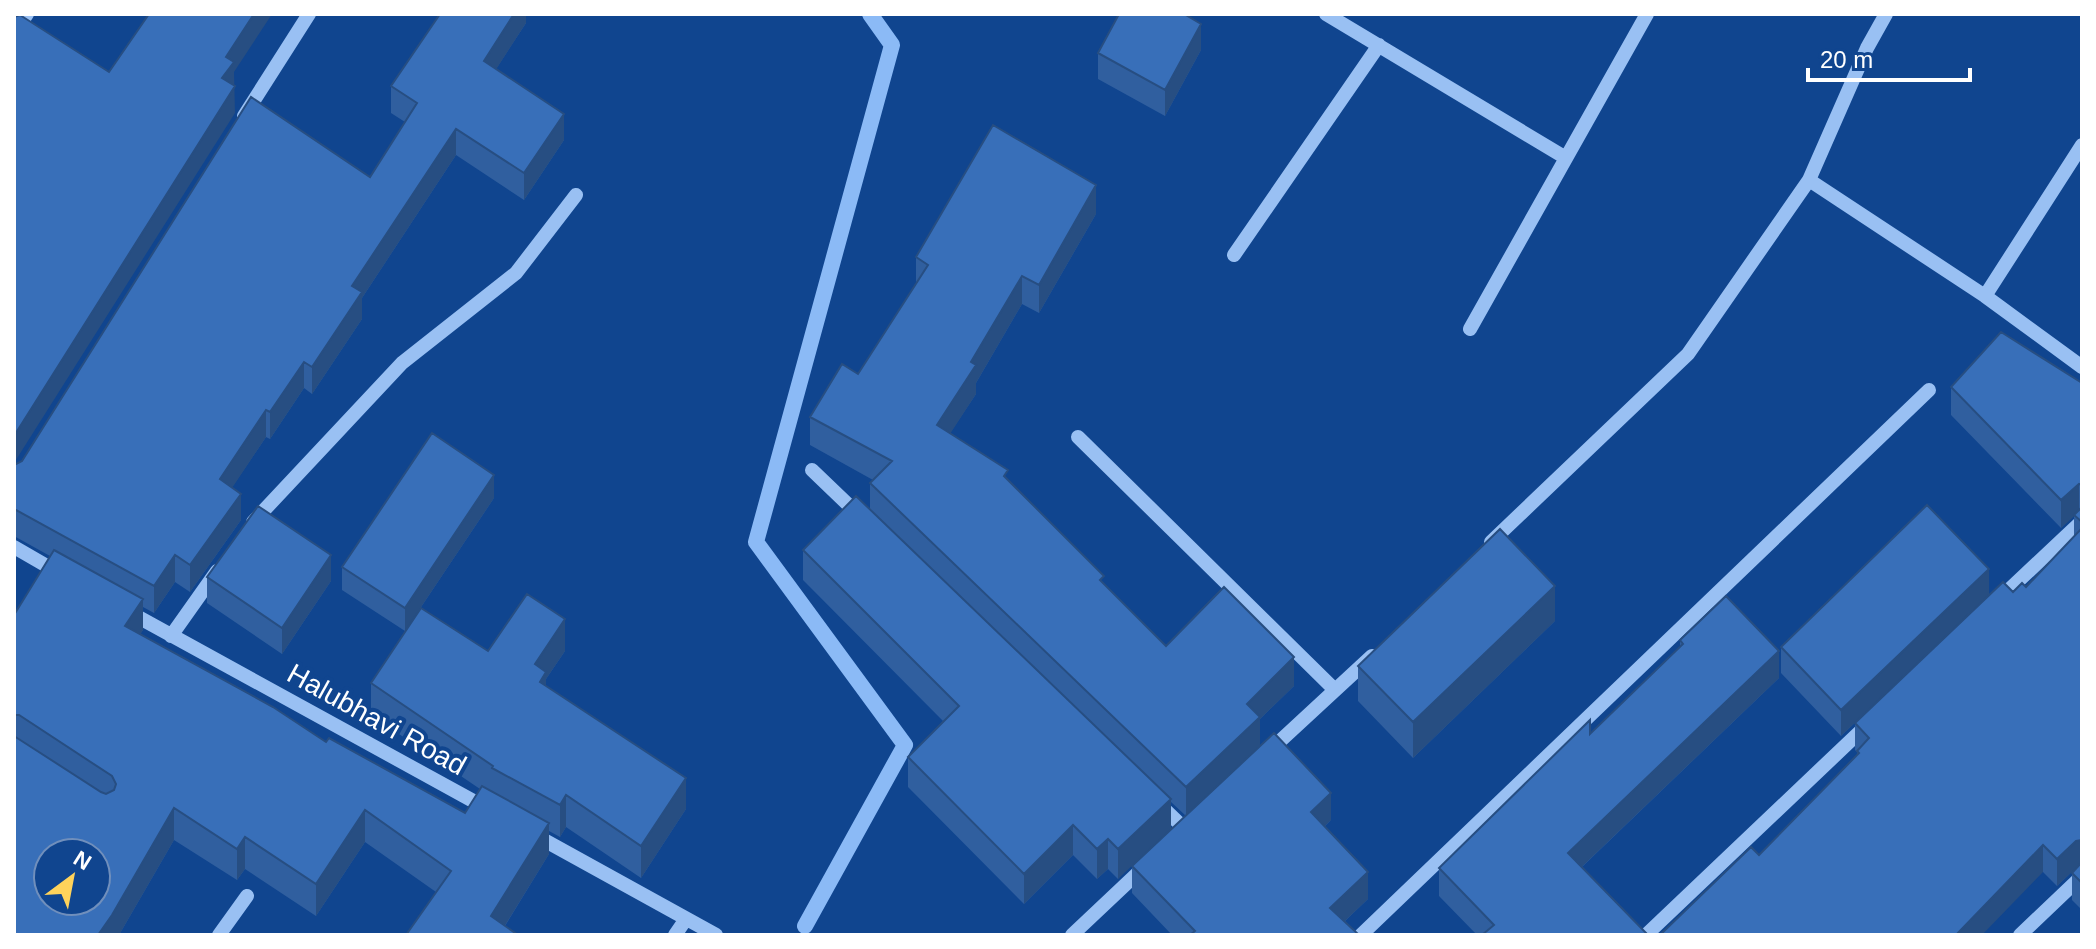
<svg xmlns="http://www.w3.org/2000/svg" width="2096" height="949" viewBox="0 0 2096 949" font-family="Helvetica,sans-serif">
<style>
.lines{fill:none;stroke-linecap:round;stroke-linejoin:round}
.stream{stroke:#8bbaf6;stroke-width:16}
.minor{stroke:#99c0f3;stroke-width:14}
.wall{fill:#305f9f}
.shaded-wall{fill:#274e82}
.building{fill:#386fb9;stroke:#274e82;stroke-width:2;fill-rule:evenodd}
.labels{text-anchor:middle;stroke-width:8;stroke-linejoin:round;paint-order:stroke}
.street-label{font-size:28px;fill:#fff;stroke:#10458f}
</style>
<rect width="100%" height="100%" fill="#10458f"/>
<g class="lines">
<path class="stream" d="M 805,926 L 905,745 L 756,542 L 892,45 L 870,14"/>
<path class="minor" d="M 1326,14 L 1566,158
M 14,34 L 27,14
M 244,116 L 309,14
M 1809,180 L 1985,296 L 2082,367
M 1234,255 L 1379,45
M 1985,296 L 2082,145
M 1470,329 L 1647,14
M 1078,437 L 1335,690
M 812,470 L 861,517
M 253,522 L 402,363 L 516,273 L 576,195
M 1491,542 L 1688,354 L 1809,180 L 1867,48 L 1886,14
M 14,547 L 59,573
M 1998,600 L 2082,521
M 129,612 L 486,808
M 171,636 L 217,571
M 1267,753 L 1372,656
M 1158,803 L 1185,829
M 533,834 L 716,935
M 219,935 L 247,896
M 675,935 L 686,919
M 1072,935 L 1143,868
M 1361,935 L 1929,390
M 1646,935 L 1867,725
M 2020,935 L 2082,876"/>
</g>
<path class="wall" d="M 526,14 L 526,23 L 496,69 L 564,140 L 524,200 L 456,155 L 362,298 L 362,319 L 312,394 L 304,388 L 270,439 L 266,437 L 232,487 L 241,520 L 190,592 L 175,582 L 154,613 L 143,607 L 143,630 L 140,634 L 326,742 L 465,813 L 480,789 L 371,715 L 371,683 L 488,651 L 565,651 L 546,679 L 546,686 L 686,809 L 641,878 L 566,827 L 560,837 L 549,831 L 549,854 L 505,926 L 436,892 L 365,842 L 316,916 L 245,869 L 237,880 L 174,840 L 119,935 L 14,935 L 14,615 L 50,556 L 14,536 L 14,465 L 22,461 L 370,177 L 405,122 L 391,113 L 391,86 Z
M 1201,50 L 1165,116 L 1098,79 L 1098,53 Z
M 1096,214 L 1039,313 L 1022,304 L 976,383 L 976,394 L 950,433 L 1008,480 L 1104,585 L 1166,646 L 1294,686 L 1260,719 L 1186,816 L 1171,802 L 1118,879 L 1108,869 L 1097,879 L 1073,855 L 1024,904 L 908,787 L 908,757 L 943,721 L 803,580 L 803,550 L 870,510 L 870,483 L 873,480 L 810,445 L 810,417 L 858,374 L 916,285 L 916,257 Z
M 2082,383 L 2082,910 L 2072,900 L 2072,873 L 2075,869 L 2057,886 L 2043,872 L 1759,855 L 1857,756 L 1857,752 L 1855,750 L 1855,723 L 2013,592 L 2026,587 L 2074,536 L 2074,515 L 2061,528 L 1951,415 L 1951,387 Z
M 494,498 L 405,631 L 342,590 L 342,567 Z
M 207,577 L 331,581 L 282,654 L 207,603 Z
M 1989,595 L 1841,736 L 1781,673 L 1781,647 Z
M 1555,621 L 1413,758 L 1358,701 L 1358,666 Z
M 1680,640 L 1779,678 L 1582,867 L 1648,935 L 1477,935 L 1439,896 L 1439,868 L 1590,734 L 1680,647 Z
M 1331,820 L 1325,826 L 1368,899 L 1345,921 L 1359,935 L 1172,935 L 1132,893 L 1132,866 Z"/>
<path class="shaded-wall" d="M 254,14 L 272,14 L 234,72 L 235,113 L 14,463 L 14,436 L 222,78 L 226,57 Z
M 514,14 L 526,14 L 526,23 L 484,88 L 484,61 Z
M 1201,24 L 1201,50 L 1165,116 L 1165,90 Z
M 564,114 L 564,140 L 524,200 L 524,173 Z
M 456,129 L 456,155 L 362,298 L 362,319 L 312,394 L 312,367 L 352,286 Z
M 1096,185 L 1096,214 L 1039,313 L 1039,285 Z
M 1022,276 L 1022,304 L 976,383 L 976,394 L 937,454 L 937,425 L 971,362 Z
M 304,362 L 304,388 L 270,439 L 270,412 Z
M 266,410 L 266,437 L 220,506 L 220,479 Z
M 494,475 L 494,498 L 405,631 L 405,608 Z
M 2079,484 L 2079,512 L 2061,528 L 2061,500 Z
M 241,494 L 241,520 L 190,592 L 190,565 Z
M 175,555 L 175,582 L 154,613 L 154,586 Z
M 331,555 L 331,581 L 282,654 L 282,628 Z
M 1989,569 L 1989,595 L 1841,736 L 1841,710 Z
M 1555,586 L 1555,621 L 1413,758 L 1413,722 Z
M 143,599 L 143,630 L 125,657 L 125,626 Z
M 565,619 L 565,651 L 546,679 L 546,704 L 535,664 Z
M 1779,651 L 1779,678 L 1568,880 L 1568,853 Z
M 1294,657 L 1294,686 L 1260,719 L 1260,746 L 1186,816 L 1186,787 L 1247,704 Z
M 686,778 L 686,809 L 641,878 L 641,846 Z
M 1331,793 L 1331,820 L 1311,839 L 1311,812 Z
M 566,795 L 566,827 L 560,837 L 560,805 Z
M 1171,799 L 1171,829 L 1118,879 L 1118,849 Z
M 174,808 L 174,840 L 119,935 L 98,935 Z
M 365,810 L 365,842 L 316,916 L 316,884 Z
M 549,823 L 549,854 L 499,935 L 491,916 Z
M 1073,825 L 1073,855 L 1024,904 L 1024,874 Z
M 245,837 L 245,869 L 237,880 L 237,849 Z
M 1108,839 L 1108,869 L 1097,879 L 1097,849 Z
M 2082,840 L 2082,867 L 2076,868 L 2057,886 L 2057,859 L 2076,841 Z
M 2043,845 L 2043,872 L 1982,935 L 1956,935 Z
M 1368,872 L 1368,899 L 1330,935 L 1330,908 Z"/>
<path class="building" d="M 149,14 L 254,14 L 226,57 L 234,62 L 222,78 L 235,86 L 14,436 L 14,17 L 20,15 L 109,72 Z
M 440,14 L 514,14 L 484,61 L 564,114 L 524,173 L 456,129 L 352,286 L 362,292 L 312,367 L 304,362 L 270,412 L 266,410 L 220,479 L 241,494 L 190,565 L 175,555 L 154,586 L 14,509 L 14,465 L 22,461 L 251,97 L 370,177 L 417,103 L 391,86 Z
M 1119,14 L 1184,14 L 1201,24 L 1165,90 L 1098,53 Z
M 993,125 L 1096,185 L 1039,285 L 1022,276 L 971,362 L 976,365 L 937,425 L 1008,470 L 1004,476 L 1104,576 L 1100,580 L 1166,646 L 1224,587 L 1294,657 L 1247,704 L 1260,717 L 1186,787 L 870,483 L 892,461 L 810,417 L 842,364 L 858,374 L 928,265 L 916,257 Z
M 2001,332 L 2082,383 L 2082,485 L 2079,484 L 2061,500 L 1951,387 Z
M 432,433 L 494,475 L 405,608 L 342,567 Z
M 856,496 L 1171,799 L 1118,849 L 1108,839 L 1097,849 L 1073,825 L 1024,874 L 908,757 L 959,706 L 803,550 Z
M 1927,505 L 1989,569 L 1841,710 L 1781,647 Z
M 258,506 L 331,555 L 282,628 L 207,577 Z
M 2082,507 L 2082,522 L 2074,515 Z
M 2082,528 L 2082,840 L 2076,841 L 2057,859 L 2043,845 L 1956,935 L 1660,935 L 1751,847 L 1759,855 L 1859,753 L 1857,751 L 1869,738 L 1855,723 L 2003,582 L 2013,592 L 2022,583 L 2026,587 Z
M 1500,529 L 1555,586 L 1413,722 L 1358,666 Z
M 54,550 L 143,599 L 125,626 L 273,707 L 326,742 L 329,738 L 465,813 L 482,786 L 549,823 L 491,916 L 518,935 L 406,935 L 451,871 L 365,810 L 316,884 L 245,837 L 237,849 L 174,808 L 112,915 L 98,935 L 14,935 L 14,736 L 101,792 L 106,794 L 114,790 L 116,784 L 112,776 L 19,715 L 14,715 L 14,615 ZM 48,853 L 96,853 L 96,901 L 48,901 Z
M 527,594 L 565,619 L 535,664 L 546,672 L 540,682 L 686,778 L 641,846 L 566,795 L 560,805 L 492,768 L 493,766 L 371,683 L 421,608 L 488,651 Z
M 1726,596 L 1779,651 L 1568,853 L 1648,935 L 1482,935 L 1494,925 L 1439,868 L 1590,720 L 1590,734 L 1683,644 L 1680,640 Z
M 1274,733 L 1331,793 L 1311,812 L 1368,872 L 1330,908 L 1359,935 L 1190,935 L 1195,931 L 1132,866 Z
M 2082,862 L 2082,883 L 2072,873 Z"/>
<g class="labels">
<g class="street-label">
<text transform="translate(377 719) rotate(29)" y="10">Halubhavi Road</text>
</g>
</g>
<rect width="2096" height="949" fill="none" stroke="#ffffff" stroke-width="32"/>
<g transform="translate(72 877) rotate(32)"><circle r="38" fill="#10458f" stroke="#708fbc" stroke-width="2"/>
<path d="M0-6L14 30L0 20L-14 30Z" fill="#ffd35b"/>
<text y="-12" font-size="22" font-weight="bold" text-anchor="middle" fill="#ffffff">N</text>
</g>
<path d="M1808 68v12h162v-12" fill="none" stroke="#ffffff" stroke-width="4"/>
<text x="1820" y="68" font-size="24" fill="#ffffff" stroke="#10458f" stroke-width="6" paint-order="stroke">20 m</text>
</svg>
